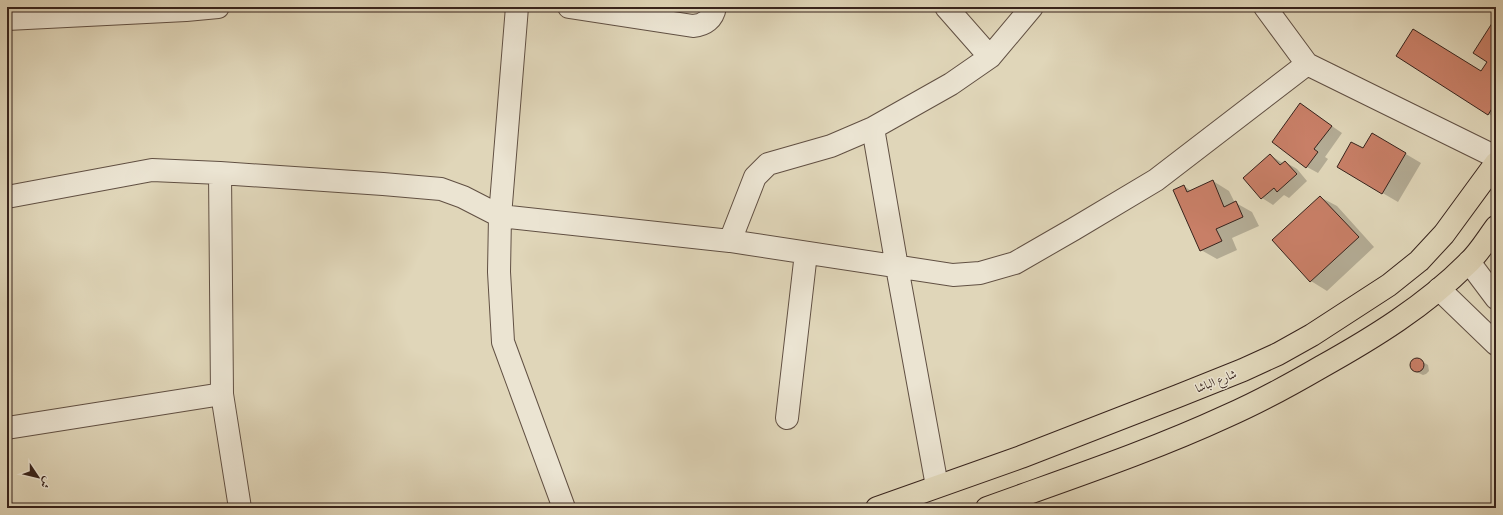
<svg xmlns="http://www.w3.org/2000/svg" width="1503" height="515" viewBox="0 0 1503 515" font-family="'Libre Bodoni',Amiri,serif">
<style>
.shadow{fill:#0003}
.building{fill:#c87f67;stroke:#37231c}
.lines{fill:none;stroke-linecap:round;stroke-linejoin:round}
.minor-casing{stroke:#615043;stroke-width:24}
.major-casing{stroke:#37231c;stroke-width:24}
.path{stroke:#37231c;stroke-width:2.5;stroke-dasharray:1 2;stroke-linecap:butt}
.minor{stroke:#ebe4d2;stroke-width:22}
.major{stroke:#e0d6b9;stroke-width:22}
.labels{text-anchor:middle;stroke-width:3;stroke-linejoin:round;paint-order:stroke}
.street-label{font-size:12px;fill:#37231c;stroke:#ebe4d2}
</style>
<rect width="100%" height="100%" fill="#e0d6b9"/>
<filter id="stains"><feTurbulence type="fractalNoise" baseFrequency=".005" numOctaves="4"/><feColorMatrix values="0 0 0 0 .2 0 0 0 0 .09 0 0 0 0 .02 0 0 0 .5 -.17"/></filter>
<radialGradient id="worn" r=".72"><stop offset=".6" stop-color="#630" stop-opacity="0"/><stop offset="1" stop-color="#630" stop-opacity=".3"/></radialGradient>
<path class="shadow" d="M 1496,18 L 1496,118 L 1489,114 L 1414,30 L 1482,72 L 1488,62 Z
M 1300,104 L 1342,133 L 1325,157 L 1328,159 L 1318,173 L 1307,167 Z
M 1372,134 L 1421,163 L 1398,202 L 1338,167 L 1363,150 Z
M 1270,155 L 1284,164 L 1285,162 L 1297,169 L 1307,181 L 1289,198 L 1284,195 L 1273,205 L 1262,198 L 1244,178 Z
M 1213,181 L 1229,191 L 1235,203 L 1236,203 L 1252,212 L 1259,226 L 1232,238 L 1237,250 L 1217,259 L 1201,250 L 1184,186 L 1191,191 Z
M 1320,197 L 1337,206 L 1374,247 L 1327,291 L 1311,281 L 1273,240 Z
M 1414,359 L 1418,359 L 1428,365 L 1429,371 L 1426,374 L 1423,375 L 1412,370 L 1410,364 Z"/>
<path class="building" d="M 1496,17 L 1496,102 L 1488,115 L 1396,56 L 1413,29 L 1481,71 L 1487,62 L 1473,53 Z
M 1300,103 L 1332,126 L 1314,149 L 1318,152 L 1306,168 L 1272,142 Z
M 1372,133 L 1406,153 L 1382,194 L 1337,167 L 1351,142 L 1363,148 Z
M 1270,154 L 1280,165 L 1285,161 L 1297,174 L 1277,192 L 1274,188 L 1261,199 L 1243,178 Z
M 1213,180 L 1224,207 L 1236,201 L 1243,217 L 1216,229 L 1222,241 L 1200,251 L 1173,190 L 1184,185 L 1187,192 Z
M 1320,196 L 1359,237 L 1310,282 L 1272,240 Z
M1410 365a7 7 0 1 1 14 0a7 7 0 1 1-14 0Z"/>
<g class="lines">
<g class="minor-casing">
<path id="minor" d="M 517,7 L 500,216 L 499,272 L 503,342 L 564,508
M 569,7 L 693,26 C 705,25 713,19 715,7
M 946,7 L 990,57
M 1265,7 L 1307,64 L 1496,157
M 7,19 L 186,10 L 218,7
M 873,128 L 897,267 L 937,486
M 220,173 L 222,394 L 240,508
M 7,197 L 152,170 L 220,173 L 383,184 L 441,189 L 463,197 L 500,216 L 730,241 L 755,177 L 768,164 L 831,146 L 873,128 L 951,84 L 990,57 L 1032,7
M 730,241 L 953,275 L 980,273 L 1015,263 L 1074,229 L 1156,180 L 1307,64
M 1469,262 L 1496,298
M 1439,289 L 1496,344
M 787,418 L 806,253
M 7,428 L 222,394"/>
</g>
<g class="major-casing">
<path id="major" d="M 877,508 L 1021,457 L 1178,396 L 1243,370 L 1278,354 L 1312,335 L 1389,285 L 1419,261 L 1444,234 L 1496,163
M 987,508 C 1067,479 1149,452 1227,416 C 1259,402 1290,385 1321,367 C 1373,338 1425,306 1468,263 C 1479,253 1487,239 1496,227"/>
</g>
<path class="path" d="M 1212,505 L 1213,508"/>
<use href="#minor" class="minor"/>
<use href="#major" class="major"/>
</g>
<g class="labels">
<g class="street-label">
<text transform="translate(1216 381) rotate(-22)" y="4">شارع الباشا</text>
</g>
</g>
<rect width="1503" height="515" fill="none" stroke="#e0d6b9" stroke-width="24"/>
<rect x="8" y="8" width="1487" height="499" fill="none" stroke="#37231c" stroke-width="2"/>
<rect x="12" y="12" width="1479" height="491" fill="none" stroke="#37231c"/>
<g transform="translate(38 477) rotate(125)" stroke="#ebe4d2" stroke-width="3" paint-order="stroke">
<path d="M0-3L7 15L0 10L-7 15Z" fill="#37231c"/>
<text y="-6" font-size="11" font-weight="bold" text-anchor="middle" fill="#37231c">ش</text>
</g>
<rect width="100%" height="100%" filter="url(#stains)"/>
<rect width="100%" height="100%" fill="url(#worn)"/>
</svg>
